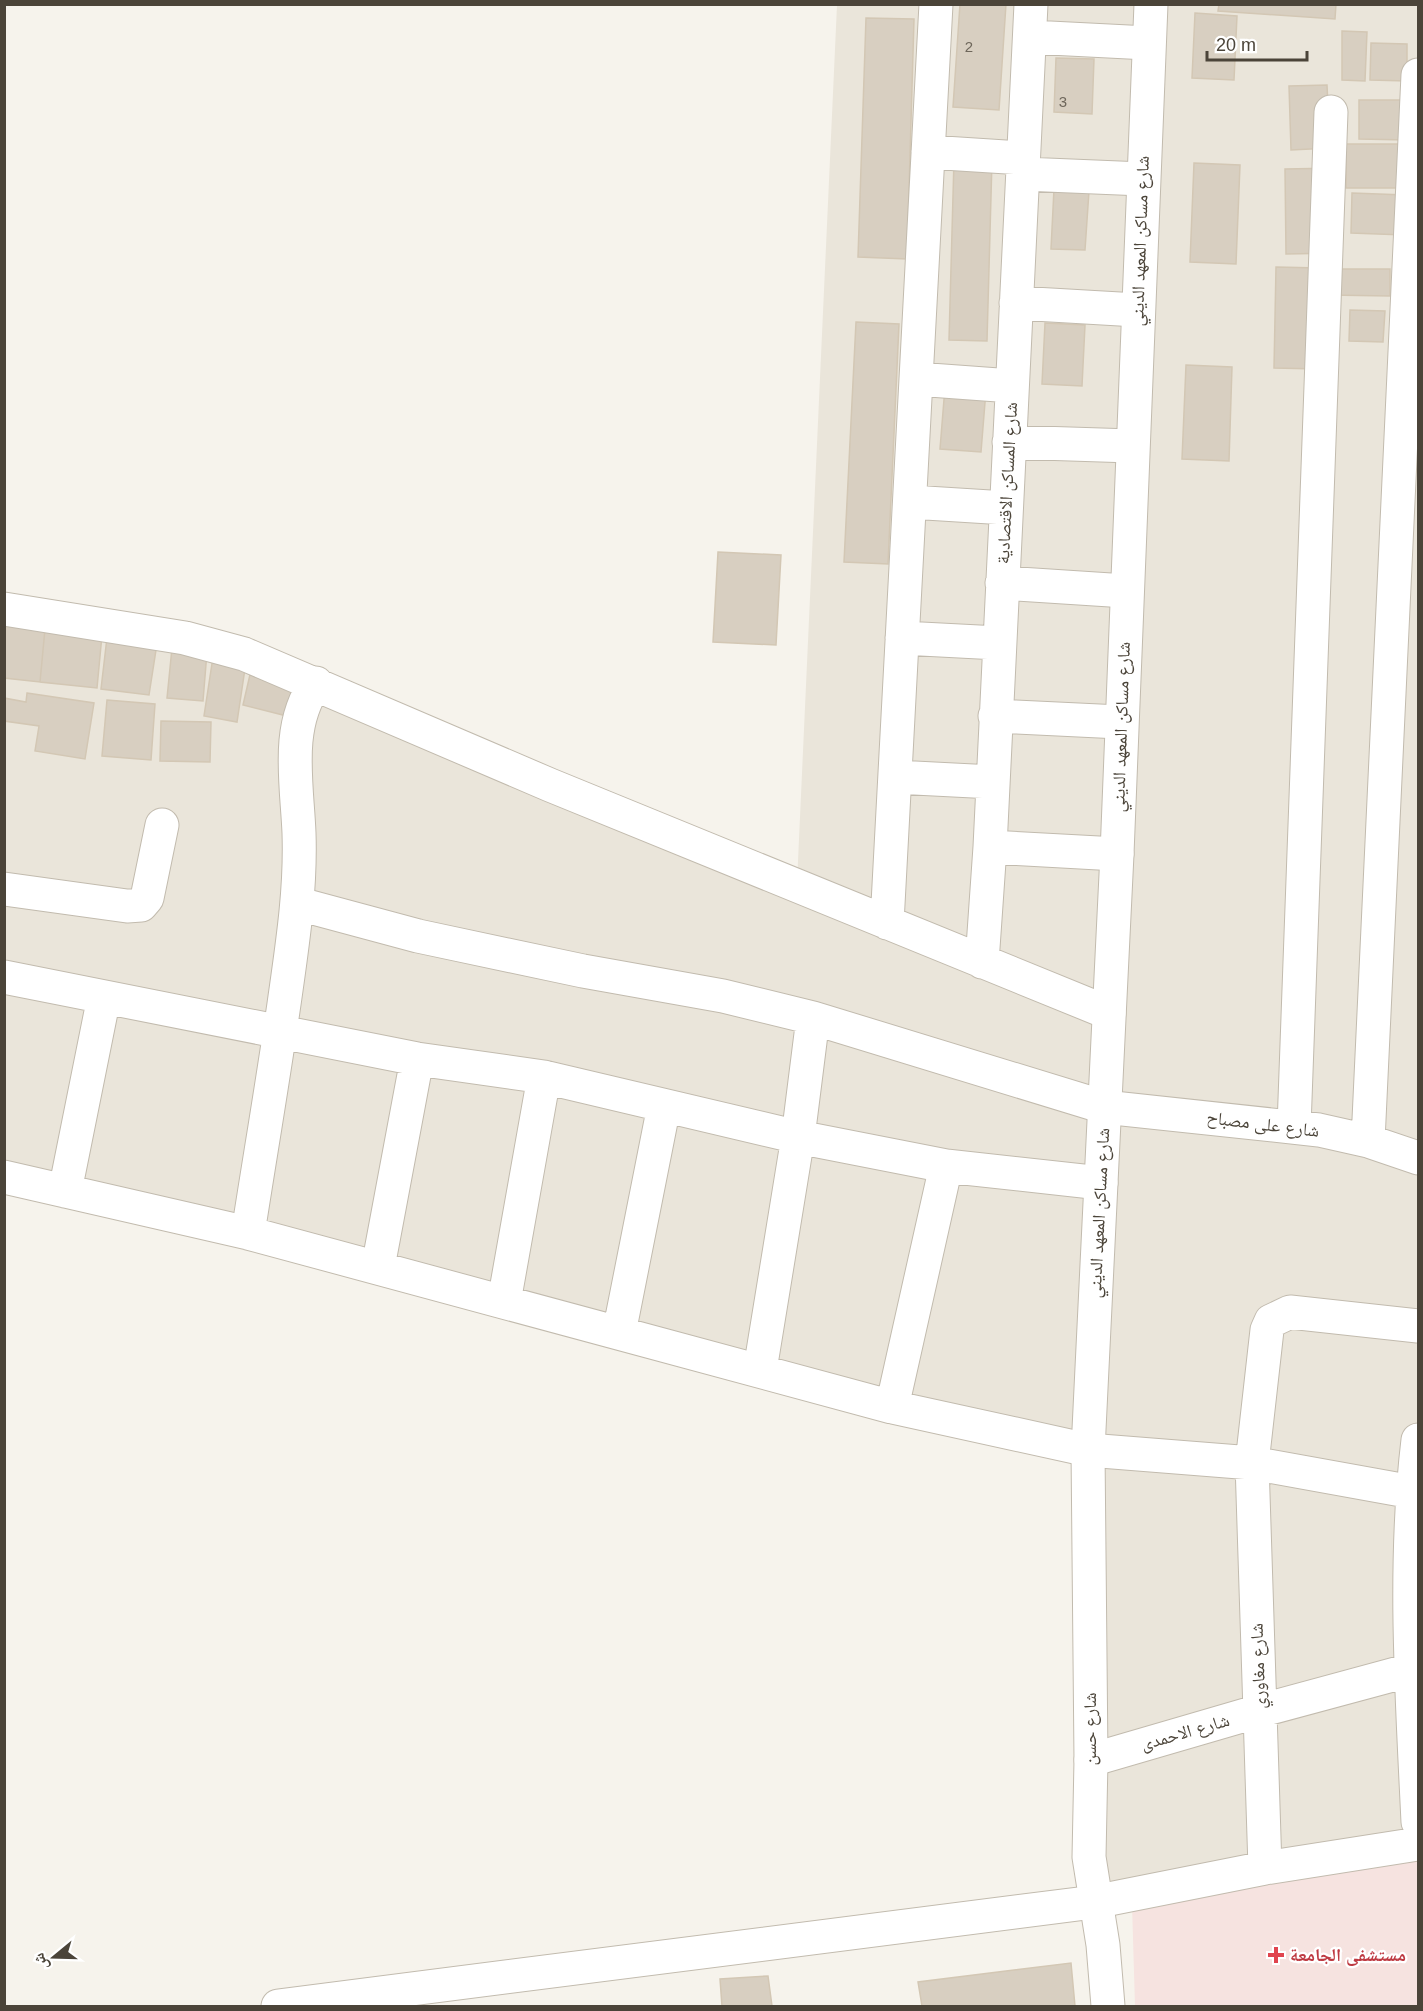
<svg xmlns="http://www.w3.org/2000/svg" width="1423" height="2011" viewBox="0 0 1423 2011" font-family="Arial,'Noto Naskh Arabic',sans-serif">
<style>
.residential{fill:#eae5da}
.medical{fill:#f6e3e0}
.building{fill:#d8cfc1;stroke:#d3c7b4;stroke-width:1.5}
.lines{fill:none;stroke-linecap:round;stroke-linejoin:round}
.minor-casing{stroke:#c2bbae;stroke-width:35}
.tertiary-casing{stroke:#c2bbae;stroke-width:35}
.minor{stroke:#fff;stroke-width:33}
.tertiary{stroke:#fff;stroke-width:33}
.health-dot{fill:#e0444e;stroke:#fff;stroke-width:2}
.labels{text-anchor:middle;stroke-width:4.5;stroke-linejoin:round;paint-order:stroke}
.number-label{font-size:15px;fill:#6e675b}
.street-label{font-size:18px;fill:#4b4439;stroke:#fff}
.health-label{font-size:18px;font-weight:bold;fill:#be3a42;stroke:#fff;text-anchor:start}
</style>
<rect width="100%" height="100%" fill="#f6f3ec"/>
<path class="residential" d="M 837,5 L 1151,5 L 1107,1011 L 797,883 Z
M 1159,5 L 1418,5 L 1418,1838 L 1096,1896 L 1093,1459 Z
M 5,612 L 183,641 L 1105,1015 L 1086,1448 L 5,1180 Z"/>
<path class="medical" d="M 1418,1861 L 1418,2006 L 1135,2006 L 1132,1904 Z"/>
<path class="building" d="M 960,4 L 1006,4 L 999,110 L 953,107 Z
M 1219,4 L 1336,4 L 1335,19 L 1218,11 Z
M 1195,13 L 1237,16 L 1234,80 L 1192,78 Z
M 866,18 L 914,19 L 907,259 L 858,257 Z
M 1342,31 L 1367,32 L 1365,81 L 1342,80 Z
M 1371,43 L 1407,44 L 1407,81 L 1370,80 Z
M 1056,58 L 1094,59 L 1092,114 L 1054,112 Z
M 1327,85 L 1330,148 L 1291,150 L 1289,86 Z
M 1359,100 L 1408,100 L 1407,140 L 1359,139 Z
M 1346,144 L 1404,144 L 1404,188 L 1346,188 Z
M 954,160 L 992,160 L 987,341 L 949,340 Z
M 1194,163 L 1240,165 L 1236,264 L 1190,262 Z
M 1337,168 L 1339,253 L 1286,254 L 1285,169 Z
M 1054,189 L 1089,191 L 1085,250 L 1051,249 Z
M 1352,193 L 1405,195 L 1404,235 L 1351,233 Z
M 1276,267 L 1319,268 L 1317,369 L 1274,368 Z
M 1329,269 L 1390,269 L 1390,296 L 1328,295 Z
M 1350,310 L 1385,311 L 1383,342 L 1349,341 Z
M 856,322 L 899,324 L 888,564 L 844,562 Z
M 1045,323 L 1085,325 L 1082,386 L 1042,384 Z
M 1186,365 L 1232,367 L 1229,461 L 1182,459 Z
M 945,387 L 986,390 L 981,452 L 940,449 Z
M 718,552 L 781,555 L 776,645 L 713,642 Z
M 4,624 L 45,629 L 40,682 L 4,678 Z
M 45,629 L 102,635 L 97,688 L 40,682 Z
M 108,629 L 158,637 L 149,695 L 101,689 Z
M 172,648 L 207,652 L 203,701 L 167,698 Z
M 213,657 L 246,662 L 237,722 L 204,716 Z
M 252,666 L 297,676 L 287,716 L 243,705 Z
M 27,693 L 94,703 L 85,759 L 35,751 L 39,726 L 4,721 L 4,698 L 26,702 Z
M 107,700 L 155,704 L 151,760 L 102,756 Z
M 161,721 L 211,722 L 210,762 L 160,761 Z
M 1071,1963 L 1075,2006 L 922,2006 L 918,1982 Z
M 768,1976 L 772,2006 L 722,2006 L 720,1979 Z"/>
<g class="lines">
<g class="minor-casing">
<path id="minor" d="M 1030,37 L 1148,43
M 928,152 L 1023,158
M 1023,174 L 1143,179
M 1016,303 L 1137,310
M 916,379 L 1012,386
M 1009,442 L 1132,446
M 910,502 L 1006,508
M 1002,583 L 1126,591
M 4,609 L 185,638 L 244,654 L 550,785 L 1109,1013
M 902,638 L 998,643
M 995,716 L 1120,722
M 895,777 L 993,782
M 990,847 L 1117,854
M 4,889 L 127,906 L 141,905 L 147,898 L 162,825
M 299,904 L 418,936 L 583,971 L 723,996 L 813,1018 L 1104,1107 L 1319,1130 L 1368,1141 L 1418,1158
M 887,923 L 936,4
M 982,962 L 990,847 L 1031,4
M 4,977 L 417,1059 L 544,1077 L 798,1137 L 946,1166 L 1101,1183
M 1294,1127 L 1331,112
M 1368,1141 L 1418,75
M 4,1177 L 248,1233 L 892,1407 L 1088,1450 L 1252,1463 L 1418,1493
M 65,1191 L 104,997
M 248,1233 C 260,1156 273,1080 284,1004 C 292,947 301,891 299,833 C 297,783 285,726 316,683
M 378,1267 L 417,1059
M 504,1302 L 544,1077
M 619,1333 L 664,1106
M 760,1370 L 798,1137 L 813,1018
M 892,1407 L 946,1166
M 1418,1440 C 1403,1566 1412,1695 1418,1822
M 1091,1760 L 1259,1711 L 1418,1668
M 1265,1868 L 1252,1463 L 1267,1330 L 1271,1321 L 1290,1312 L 1418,1326
M 278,2006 L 1094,1902 L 1265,1868 L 1418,1844"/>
</g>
<g class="tertiary-casing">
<path id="tertiary" d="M 1108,2006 L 1103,1945 L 1089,1857 L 1091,1760 L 1088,1450 L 1117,854 L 1151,4"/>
</g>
<use href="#minor" class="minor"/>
<use href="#tertiary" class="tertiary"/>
</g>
<path class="health-dot" d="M1273 1946h6v6h6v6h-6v6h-6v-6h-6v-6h6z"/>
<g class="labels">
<g class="number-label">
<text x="969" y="52">2</text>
<text x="1063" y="107">3</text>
</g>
<g class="street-label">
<text transform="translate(1140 241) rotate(-88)" y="6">شارع مساكن المعهد الديني</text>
<text transform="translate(1007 483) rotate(-87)" y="6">شارع المساكن الاقتصادية</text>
<text transform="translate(1121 727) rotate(-88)" y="6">شارع مساكن المعهد الديني</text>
<text transform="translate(1263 1124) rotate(7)" y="6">شارع على مصباح</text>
<text transform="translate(1099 1213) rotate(-87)" y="6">شارع مساكن المعهد الديني</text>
<text transform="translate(1258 1666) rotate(-92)" y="6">شارع مغاوري</text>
<text transform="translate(1090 1729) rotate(-90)" y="6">شارع حسن</text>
<text transform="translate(1185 1732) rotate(-16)" y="6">شارع الاحمدى</text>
</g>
<g class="health-label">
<text x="1290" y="1961">مستشفى الجامعة</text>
</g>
</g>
<rect width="1423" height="2011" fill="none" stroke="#4b4439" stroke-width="12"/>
<g transform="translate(54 1957) rotate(251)" stroke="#ffffff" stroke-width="4.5" paint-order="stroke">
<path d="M0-4.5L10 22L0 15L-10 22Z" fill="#4b4439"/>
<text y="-9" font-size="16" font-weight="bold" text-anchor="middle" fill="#4b4439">ش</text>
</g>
<path d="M1207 51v9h100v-9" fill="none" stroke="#4b4439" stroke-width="3"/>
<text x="1216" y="51" font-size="18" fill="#4b4439" stroke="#ffffff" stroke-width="4.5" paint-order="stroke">20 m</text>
</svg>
